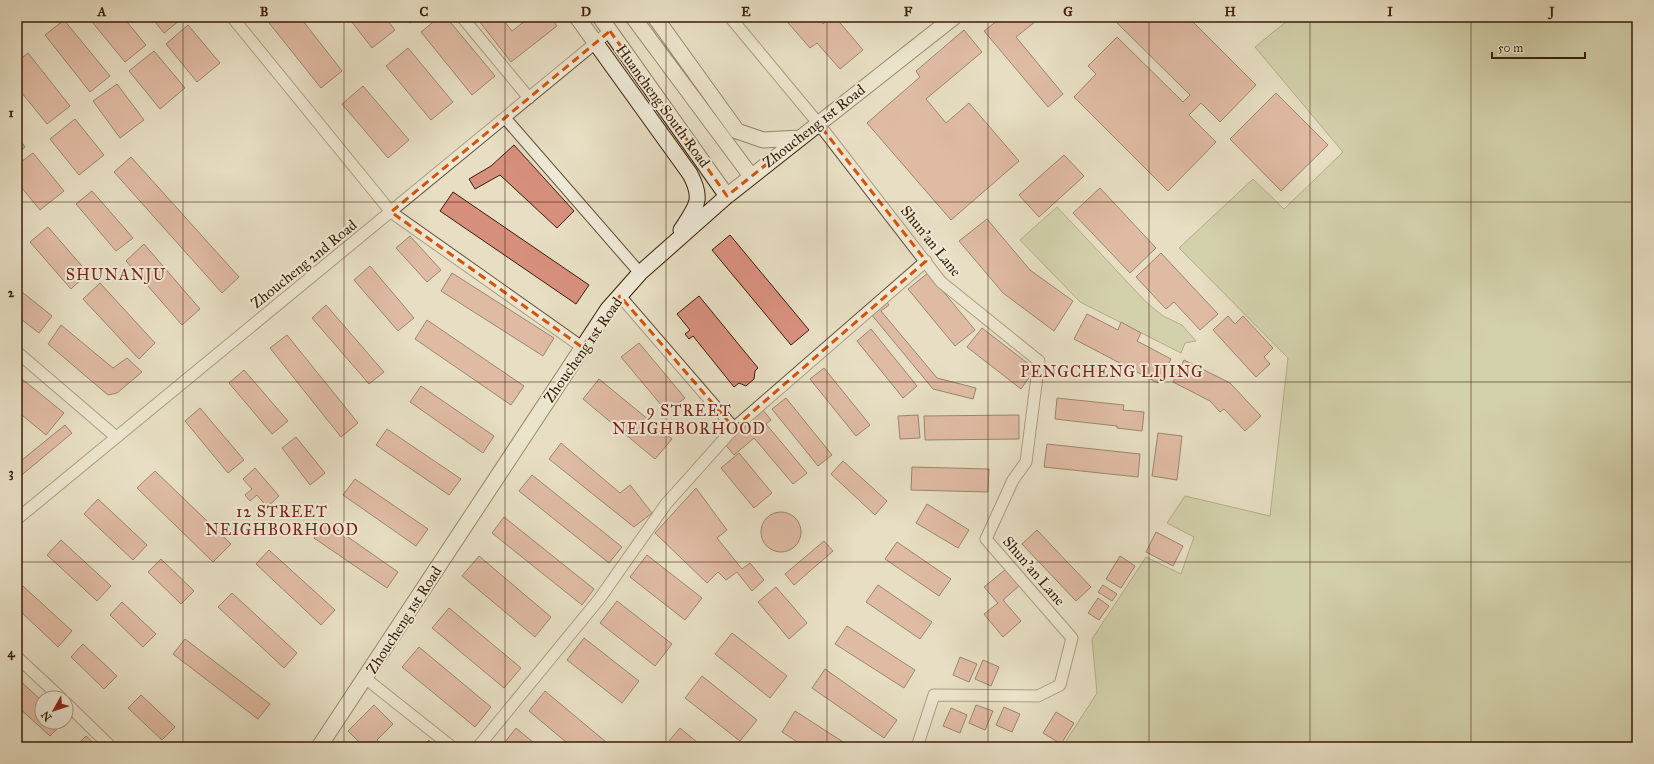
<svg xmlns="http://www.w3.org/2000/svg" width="1654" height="764" viewBox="0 0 1654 764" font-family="'IM FELL Great Primer',serif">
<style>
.green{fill:#bac090;stroke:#7a6e4a}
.building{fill:#d8907e;stroke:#3a1d04}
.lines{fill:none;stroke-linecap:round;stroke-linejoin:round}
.street-casing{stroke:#654d34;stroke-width:13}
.secondary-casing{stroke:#3a1d04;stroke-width:17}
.street{stroke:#efead8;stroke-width:11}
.secondary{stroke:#efead8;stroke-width:15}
.marked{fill:none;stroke:#d7530b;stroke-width:3;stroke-dasharray:8 5;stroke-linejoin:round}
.grid{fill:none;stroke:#3a1d04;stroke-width:1;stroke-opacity:0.55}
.labels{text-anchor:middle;stroke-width:4;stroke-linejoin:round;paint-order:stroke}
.street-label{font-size:15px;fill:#3a1d04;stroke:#efead8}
.neighbourhood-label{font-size:16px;letter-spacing:1px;fill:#7a1f14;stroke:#efead8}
.neatline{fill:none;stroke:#3a1d04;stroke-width:1.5}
.grid-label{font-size:13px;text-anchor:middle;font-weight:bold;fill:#3a1d04}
</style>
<rect width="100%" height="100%" fill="#e7dec3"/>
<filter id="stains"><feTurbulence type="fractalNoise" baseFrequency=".005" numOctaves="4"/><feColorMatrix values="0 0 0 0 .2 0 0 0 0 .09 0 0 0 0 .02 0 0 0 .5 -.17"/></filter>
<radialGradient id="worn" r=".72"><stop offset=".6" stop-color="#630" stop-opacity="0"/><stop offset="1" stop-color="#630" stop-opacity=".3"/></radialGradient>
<path class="green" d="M 1292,17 L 1637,17 L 1637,747 L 1062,747 L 1097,693 L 1092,639 L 1146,557 L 1181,574 L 1194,537 L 1167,523 L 1185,496 L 1270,516 L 1288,358 L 1179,248 L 1253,179 L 1284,209 L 1343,152 L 1255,47 Z
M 1057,207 L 1147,303 L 1163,316 L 1182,325 L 1196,341 L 1185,343 L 1181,353 L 1080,302 L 1020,240 Z"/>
<path class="building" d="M 88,17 L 123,17 L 146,45 L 125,62 Z
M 151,17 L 184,17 L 164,33 Z
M 268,17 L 300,17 L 342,71 L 321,88 L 266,19 Z
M 348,17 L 385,17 L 395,30 L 372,48 Z
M 405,17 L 418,17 L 410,23 Z
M 439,17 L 446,17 L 495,76 L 472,95 L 421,32 Z
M 476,17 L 501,17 L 512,31 L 530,17 L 550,17 L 557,26 L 511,62 Z
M 783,17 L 818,17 L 823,24 L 831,17 L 835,17 L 863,50 L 840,69 L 817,43 L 810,48 Z
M 1002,17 L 1041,17 L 1016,37 L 1063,94 L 1048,107 L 984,31 Z
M 1115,17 L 1188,17 L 1256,85 L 1220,122 L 1201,103 L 1189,115 L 1216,142 L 1168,191 L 1074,97 L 1096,74 L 1088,66 L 1117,37 L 1183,102 L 1190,95 L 1113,19 Z
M 64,20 L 110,76 L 90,92 L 45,35 Z
M 188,25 L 220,63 L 197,82 L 166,44 Z
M 964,30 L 982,52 L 926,99 L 946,123 L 969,103 L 1019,161 L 951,220 L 867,123 L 920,77 L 916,71 Z
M 408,48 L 453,102 L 431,120 L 386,66 Z
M 154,51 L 185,88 L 160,109 L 129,71 Z
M 28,53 L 70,106 L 47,124 L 17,87 L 17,62 Z
M 117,84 L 144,120 L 120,138 L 93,101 Z
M 363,86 L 409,140 L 388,158 L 342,104 Z
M 1276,93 L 1328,145 L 1281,191 L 1230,139 Z
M 75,119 L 104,155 L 79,175 L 50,139 Z
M 17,136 L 25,147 L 17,153 Z
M 514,145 L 574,211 L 557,228 L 500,175 L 475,189 L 469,179 L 491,166 Z
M 33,153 L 64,191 L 40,210 L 17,182 L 17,165 Z
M 1064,155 L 1084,176 L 1039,217 L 1019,195 Z
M 131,157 L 239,277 L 222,293 L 114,172 Z
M 1100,188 L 1156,248 L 1130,273 L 1073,213 Z
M 92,191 L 133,238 L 116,251 L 76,204 Z
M 453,192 L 589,285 L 576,304 L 440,211 Z
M 17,215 L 22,221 L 17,225 Z
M 987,219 L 1030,270 L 1073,301 L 1054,331 L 1003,293 L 959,241 Z
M 48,227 L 88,273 L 71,289 L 30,242 Z
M 730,235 L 809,330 L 791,345 L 712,250 Z
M 410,236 L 441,270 L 427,282 L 396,248 Z
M 144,244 L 200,309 L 182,325 L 126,261 Z
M 1161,253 L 1218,314 L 1200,330 L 1174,302 L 1166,309 L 1136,277 Z
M 370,266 L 414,318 L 398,331 L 354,280 Z
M 452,273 L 554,338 L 543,356 L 441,291 Z
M 928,273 L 975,330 L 955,346 L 908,289 Z
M 100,283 L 155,343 L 139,359 L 83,299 Z
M 17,288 L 52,316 L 39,333 L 17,316 Z
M 699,296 L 758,368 L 755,371 L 754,379 L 746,386 L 739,383 L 734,387 L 693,336 L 689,339 L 685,334 L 690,330 L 677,314 Z
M 886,301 L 889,305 L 881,311 L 937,378 L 976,388 L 973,399 L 933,389 L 871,314 Z
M 326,305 L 384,372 L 369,384 L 312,318 Z
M 1087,314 L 1118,330 L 1121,322 L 1141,333 L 1137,341 L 1171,359 L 1158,383 L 1074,339 Z
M 1228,316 L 1235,324 L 1243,316 L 1273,348 L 1264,357 L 1270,364 L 1256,377 L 1213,330 Z
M 427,320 L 524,386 L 511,405 L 415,339 Z
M 61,325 L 113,368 L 127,358 L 142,372 L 117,393 L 108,395 L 48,344 Z
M 982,328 L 1035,369 L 1021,389 L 967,347 Z
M 871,329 L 917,386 L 903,398 L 857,341 Z
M 287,335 L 358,423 L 341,437 L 270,348 Z
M 639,343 L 685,398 L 667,412 L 621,357 Z
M 1184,360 L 1230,383 L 1261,416 L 1245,431 L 1224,409 L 1220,412 L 1210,401 L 1173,382 Z
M 824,368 L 870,425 L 856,436 L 810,379 Z
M 244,370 L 288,421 L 272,434 L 229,383 Z
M 17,375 L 64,413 L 46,435 L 17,411 Z
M 599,379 L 672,439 L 655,459 L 583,399 Z
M 421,386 L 494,436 L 483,453 L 410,402 Z
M 786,398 L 832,455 L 818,466 L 772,409 Z
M 1057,398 L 1124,405 L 1123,410 L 1144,412 L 1142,431 L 1117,428 L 1117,426 L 1055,419 Z
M 200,408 L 244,460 L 228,473 L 185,421 Z
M 763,410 L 771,420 L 766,424 L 807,473 L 793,484 L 754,438 L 734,455 L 724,443 Z
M 918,415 L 920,438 L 900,439 L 898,416 Z
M 1019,415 L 1019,439 L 925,440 L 924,416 Z
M 65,425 L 72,433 L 17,479 L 17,464 Z
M 387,429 L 461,479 L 449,495 L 376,445 Z
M 1158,433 L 1182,436 L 1177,480 L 1152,476 Z
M 296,437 L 325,473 L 310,485 L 282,448 Z
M 561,443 L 620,493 L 630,485 L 652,513 L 634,527 L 549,459 Z
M 1047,444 L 1140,454 L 1138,477 L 1044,467 Z
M 739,453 L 772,493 L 754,508 L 721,468 Z
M 843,461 L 887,501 L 875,515 L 831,474 Z
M 912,467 L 989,469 L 988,492 L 911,490 Z
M 255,468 L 279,496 L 267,507 L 257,495 L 250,501 L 245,495 L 252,489 L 243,479 Z
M 155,471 L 231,544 L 213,562 L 137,488 Z
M 532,475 L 622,547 L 609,563 L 519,491 Z
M 355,479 L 428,529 L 416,546 L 343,495 Z
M 696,488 L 727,530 L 717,538 L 742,569 L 750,563 L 764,580 L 752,591 L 737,572 L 726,580 L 718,572 L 707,583 L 655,533 Z
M 98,499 L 147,545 L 133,560 L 84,514 Z
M 927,504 L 969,530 L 958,548 L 916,523 Z
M761 532a20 20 0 1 1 40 0a20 20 0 1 1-40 0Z
M 504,517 L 594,589 L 582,605 L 492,533 Z
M 325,521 L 398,572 L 387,588 L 314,538 Z
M 1037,530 L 1091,587 L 1076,601 L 1022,544 Z
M 1156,532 L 1183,546 L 1173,566 L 1146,552 Z
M 61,540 L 111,586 L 97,601 L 47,555 Z
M 824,541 L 833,551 L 794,585 L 785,574 Z
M 897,542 L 951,579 L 939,596 L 885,559 Z
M 269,550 L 335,610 L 321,625 L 256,564 Z
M 647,555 L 702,598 L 685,620 L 630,577 Z
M 479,556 L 551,617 L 535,637 L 462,576 Z
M 1120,556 L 1135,566 L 1121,588 L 1106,579 Z
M 161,559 L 194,591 L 181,604 L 148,572 Z
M 1006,569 L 1020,585 L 1003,600 L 1021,621 L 1003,637 L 984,614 L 998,603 L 984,587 Z
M 878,585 L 932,622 L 920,639 L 866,602 Z
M 1103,585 L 1117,594 L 1112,601 L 1098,592 Z
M 23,586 L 72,631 L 58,647 L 17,608 L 17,592 Z
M 776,587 L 807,623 L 789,639 L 758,602 Z
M 232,593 L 297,653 L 284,668 L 218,607 Z
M 1098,598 L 1109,606 L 1099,620 L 1088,613 Z
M 617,601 L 672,644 L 655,666 L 600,623 Z
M 122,602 L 156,634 L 143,647 L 110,615 Z
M 449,608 L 521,668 L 504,688 L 432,628 Z
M 847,626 L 915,670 L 904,688 L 835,644 Z
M 732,633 L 787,676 L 770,698 L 715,654 Z
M 584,638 L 639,681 L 622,703 L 567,660 Z
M 185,639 L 270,704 L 258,719 L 173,654 Z
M 83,644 L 117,676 L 104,689 L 71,657 Z
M 419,647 L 491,707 L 475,727 L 402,667 Z
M 960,657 L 977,664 L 969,682 L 953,675 Z
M 983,660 L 999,667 L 991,686 L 975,679 Z
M 825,669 L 897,720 L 884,738 L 812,688 Z
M 702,676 L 757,720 L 740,741 L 685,698 Z
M 17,678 L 42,701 L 42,722 L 64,722 L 50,736 L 17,706 Z
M 545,691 L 612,747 L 572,747 L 529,711 Z
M 141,695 L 175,727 L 162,740 L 128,708 Z
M 374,705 L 393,724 L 377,740 L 384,747 L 354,747 L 359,742 L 348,731 Z
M 976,705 L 993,711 L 985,730 L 969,723 Z
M 1004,707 L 1020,714 L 1012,732 L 996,725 Z
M 951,708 L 967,715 L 960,733 L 943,726 Z
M 795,711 L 851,747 L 805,747 L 782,732 Z
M 1056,712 L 1074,723 L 1061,744 L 1043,733 Z
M 516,728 L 539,747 L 501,747 Z
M 680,728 L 703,747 L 664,747 Z
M 86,736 L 98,747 L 75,747 Z
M 429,740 L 436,747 L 422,747 Z"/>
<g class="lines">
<g class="street-casing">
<path id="street" d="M 232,17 L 391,212 L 582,347
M 462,17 L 529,98
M 730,17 L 818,123 L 941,282 L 1039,361 L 1026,462 L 1013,480 L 986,539 L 1072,638 L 1060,685 L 1038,696 L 934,695 L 917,747
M 505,118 L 640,273
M 620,296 L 734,428
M 17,352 L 115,436
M 17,519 L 610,31
M 17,657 L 61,698
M 365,678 L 452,747
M 66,703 L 111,747
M 478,747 L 600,598 L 666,504 L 734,428 L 926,261"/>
</g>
<g class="secondary-casing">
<path id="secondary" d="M 577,17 L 690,174 C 704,200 696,207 681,230
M 600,17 L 727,196
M 633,17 L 751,176
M 655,17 L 737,131 L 763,140 L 799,138
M 319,747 L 608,309 L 640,273 L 727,196 L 954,17"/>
</g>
<use href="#street" class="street"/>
<use href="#secondary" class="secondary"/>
</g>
<path d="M0 0H1654V764H0ZM 610,31 L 727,196 L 818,123 L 926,261 L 734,428 L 620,296 L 582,347 L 391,212 Z" fill="#e7dec3" fill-opacity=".55" fill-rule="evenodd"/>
<path class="marked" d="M 610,31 L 727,196 L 818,123 L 926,261 L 734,428 L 620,296 L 582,347 L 391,212 Z"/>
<path class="grid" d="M 183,17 L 183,747M 344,17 L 344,747M 505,17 L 505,747M 666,17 L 666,747M 827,17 L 827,747M 988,17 L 988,747M 1149,17 L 1149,747M 1310,17 L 1310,747M 1471,17 L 1471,747M 17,202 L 1637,202M 17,382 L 1637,382M 17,562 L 1637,562"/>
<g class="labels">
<g class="street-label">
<text transform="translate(663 106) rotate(54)" y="5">Huancheng South Road</text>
<text transform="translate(814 126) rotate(-38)" y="5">Zhoucheng 1st Road</text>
<text transform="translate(931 241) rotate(51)" y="5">Shun'an Lane</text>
<text transform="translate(304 264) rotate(-39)" y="5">Zhoucheng 2nd Road</text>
<text transform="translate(583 350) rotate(-55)" y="5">Zhoucheng 1st Road</text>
<text transform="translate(1034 571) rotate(49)" y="5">Shun'an Lane</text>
<text transform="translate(404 620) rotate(-57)" y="5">Zhoucheng 1st Road</text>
</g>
<g class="neighbourhood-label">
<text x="116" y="280">SHUNANJU</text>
<text x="1112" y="377">PENGCHENG LIJING</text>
<text x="689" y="416">9 STREET<tspan x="689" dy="18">NEIGHBORHOOD</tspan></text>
<text x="282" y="517">12 STREET<tspan x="282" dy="18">NEIGHBORHOOD</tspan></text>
</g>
</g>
<rect width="1654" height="764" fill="none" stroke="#e7dec3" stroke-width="44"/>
<g transform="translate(54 710) rotate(231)"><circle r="19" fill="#efead8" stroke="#a79883"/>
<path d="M0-3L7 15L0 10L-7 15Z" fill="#8f2418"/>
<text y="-6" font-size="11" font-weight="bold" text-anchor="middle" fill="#3a1d04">N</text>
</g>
<path d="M1492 52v6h93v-6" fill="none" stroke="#3a1d04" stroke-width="2"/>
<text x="1498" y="52" font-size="12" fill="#3a1d04" stroke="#efead8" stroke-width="3" paint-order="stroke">50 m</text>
<rect x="22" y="22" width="1610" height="720" class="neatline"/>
<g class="grid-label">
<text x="102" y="16">A</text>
<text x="264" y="16">B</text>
<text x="424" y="16">C</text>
<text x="586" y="16">D</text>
<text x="746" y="16">E</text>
<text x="908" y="16">F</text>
<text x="1068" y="16">G</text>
<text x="1230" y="16">H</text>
<text x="1390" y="16">I</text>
<text x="1552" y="16">J</text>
<text x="11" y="117">1</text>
<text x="11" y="297">2</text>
<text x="11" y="477">3</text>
<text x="11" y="657">4</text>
</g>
<rect width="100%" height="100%" filter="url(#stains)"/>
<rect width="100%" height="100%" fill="url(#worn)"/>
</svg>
